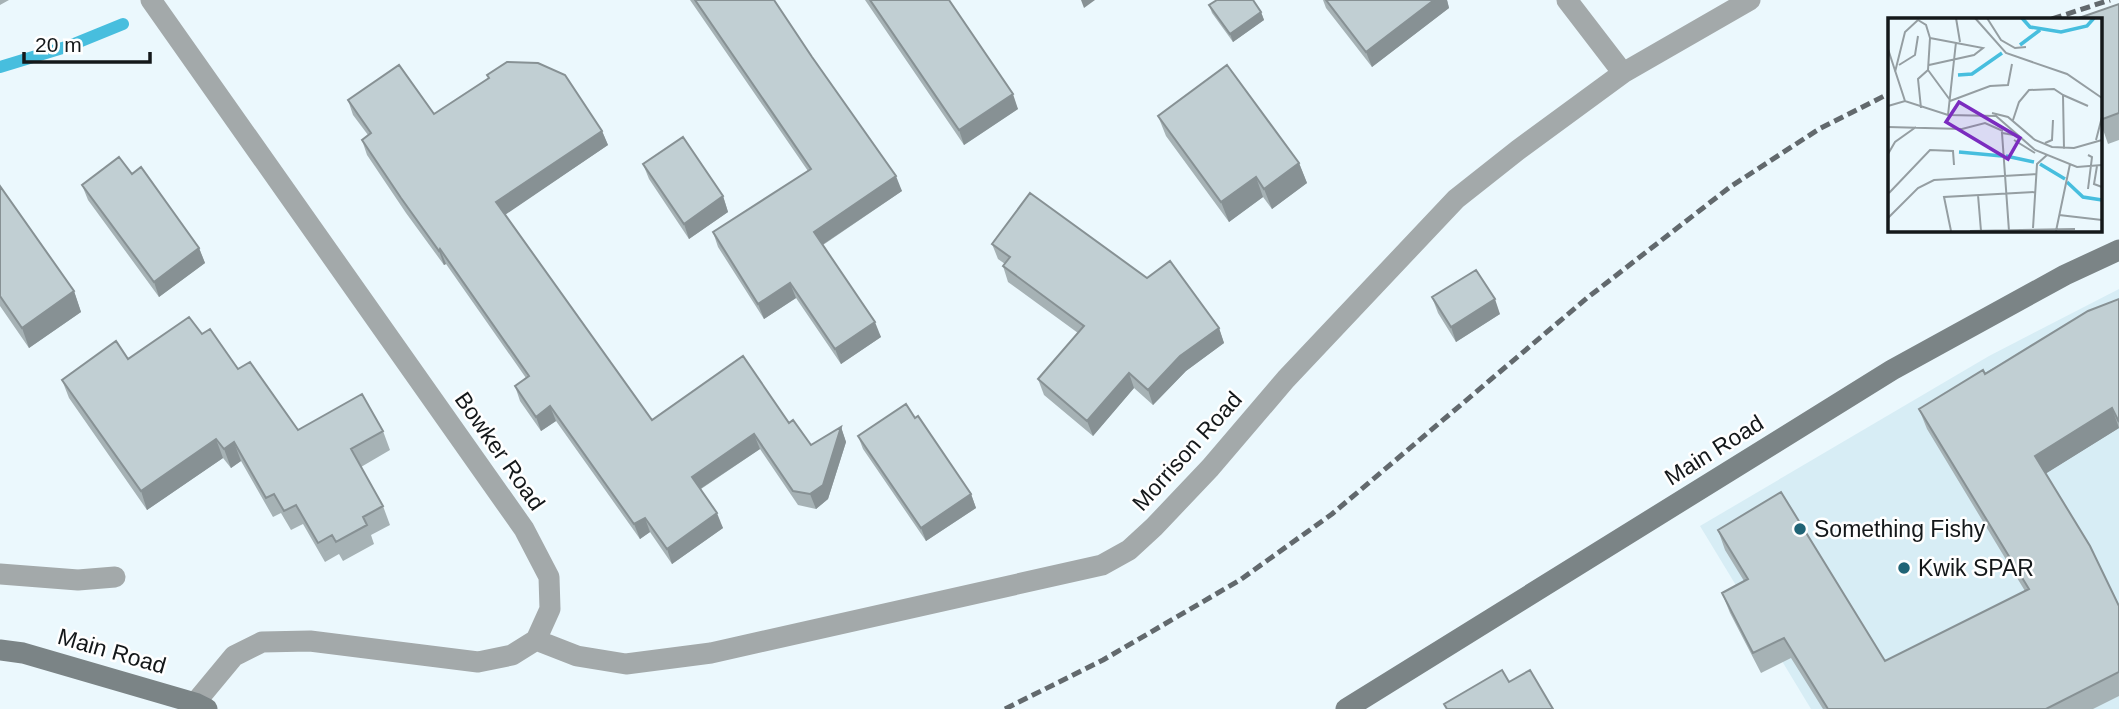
<svg xmlns="http://www.w3.org/2000/svg" width="2119" height="709" viewBox="0 0 2119 709" font-family="Arial,sans-serif">
<style>
.built{fill:#d7edf5}
.lines{fill:none;stroke-linecap:round;stroke-linejoin:round}
.stream{stroke:#47bede;stroke-width:12}
.minor{stroke:#a3a9aa;stroke-width:21}
.secondary{stroke:#7b8486;stroke-width:21}
.rail{stroke:#62696d;stroke-width:5;stroke-dasharray:10 5;stroke-linecap:butt}
.wall{fill:#a6b2b5}
.shaded-wall{fill:#879194}
.building{fill:#c1cfd3;stroke:#879194;stroke-width:2}
.poi-dot{fill:#206476;stroke:#fff;stroke-width:2.5}
.labels{text-anchor:middle;stroke-width:5;stroke-linejoin:round;paint-order:stroke}
.street-label{font-size:23px;fill:#14181a;stroke:#fff}
.poi-label{font-size:23px;fill:#14181a;stroke:#fff;text-anchor:start}
.inset-river{fill:none;stroke:#47bede;stroke-width:3.5}
.inset-road{fill:none;stroke:#959ea2;stroke-width:2}
.view{fill:#7b2cbf;fill-opacity:0.15;stroke:#7b2cbf;stroke-width:3.5}
.inset-edge{fill:none;stroke:#14181a;stroke-width:3.5}
</style>
<rect width="100%" height="100%" fill="#ebf8fd"/>
<path class="built" d="M 2119,289 L 2119,709 L 1811,709 L 1700,526 L 1989,356 Z"/>
<g class="lines">
<path class="stream" d="M 0,67 L 69,46 L 123,24"/>
<path class="minor" d="M 151,0 L 524,529 L 549,577 L 550,609 L 536,640 L 512,655 L 478,662 L 310,641 L 262,642 L 234,656 L 195,703
M 1567,0 L 1623,73
M 0,574 L 78,580 L 115,577
M 536,640 L 577,656 L 626,664 L 711,653 L 1102,565 L 1129,550 L 1154,527 L 1210,468 L 1286,379 L 1456,199 L 1518,150 L 1623,73 L 1750,0"/>
<path class="secondary" d="M 0,650 L 23,653 L 195,703 L 207,709
M 1346,709 L 1892,370 L 2065,275 L 2119,250"/>
<path class="rail" d="M 2052,19 L 2110,0
M 1005,709 L 1103,660 L 1240,580 L 1332,514 L 1587,298 L 1730,187 L 1819,129 L 1890,93"/>
</g>
<path class="wall" d="M 0,0 L 9,0 L 0,5 Z
M 690,0 L 774,0 L 902,191 L 823,245 L 881,337 L 841,364 L 796,298 L 764,319 L 718,247 L 713,232 L 808,171 Z
M 865,0 L 949,0 L 1018,109 L 964,145 Z
M 1323,0 L 1447,0 L 1449,8 L 1372,67 L 1326,8 Z
M 2119,4 L 2119,140 L 2108,144 L 2100,121 L 2100,19 Z
M 1209,5 L 1261,12 L 1264,20 L 1233,42 L 1212,13 Z
M 348,100 L 434,114 L 602,131 L 608,145 L 505,214 L 652,420 L 789,423 L 811,445 L 841,427 L 846,442 L 828,499 L 816,509 L 798,505 L 760,449 L 701,489 L 723,528 L 672,564 L 650,532 L 640,539 L 556,421 L 541,431 L 520,401 L 515,386 L 526,378 L 446,264 L 444,265 L 406,213 L 367,155 L 362,140 L 368,135 L 353,115 Z
M 1158,116 L 1299,163 L 1307,183 L 1272,209 L 1263,197 L 1229,222 L 1166,136 Z
M 643,164 L 723,196 L 728,212 L 689,239 L 649,179 Z
M 132,174 L 199,248 L 205,263 L 159,297 L 88,200 L 82,185 Z
M 0,186 L 74,291 L 81,312 L 29,348 L 0,306 Z
M 992,244 L 1147,278 L 1219,328 L 1224,343 L 1186,371 L 1153,405 L 1134,388 L 1093,436 L 1044,395 L 1038,379 L 1078,333 L 1008,282 L 1003,266 L 1005,264 L 998,259 Z
M 1432,297 L 1500,314 L 1456,342 L 1438,313 Z
M 2119,299 L 2119,428 L 2046,473 L 2119,606 L 2119,696 L 2093,709 L 1823,709 L 1791,658 L 1761,673 L 1730,613 L 1722,593 L 1744,581 L 1725,550 L 1718,530 L 1885,661 L 2025,591 L 1927,429 L 1919,409 Z
M 202,334 L 238,369 L 298,430 L 383,431 L 390,450 L 361,467 L 383,506 L 390,525 L 371,535 L 374,544 L 343,561 L 339,554 L 325,562 L 303,524 L 291,530 L 281,513 L 273,517 L 241,461 L 231,468 L 223,458 L 147,510 L 69,398 L 62,380 Z
M 858,436 L 971,494 L 976,508 L 926,541 L 863,449 Z"/>
<path class="shaded-wall" d="M 1081,0 L 1095,0 L 1084,8 Z
M 1434,0 L 1447,0 L 1449,8 L 1372,67 L 1366,52 Z
M 1261,12 L 1264,20 L 1233,42 L 1230,34 Z
M 1013,94 L 1018,109 L 964,145 L 959,130 Z
M 602,131 L 608,145 L 502,217 L 496,202 Z
M 1299,163 L 1307,183 L 1272,209 L 1264,189 Z
M 896,176 L 902,191 L 819,247 L 814,232 Z
M 1256,177 L 1263,197 L 1229,222 L 1221,202 Z
M 723,196 L 728,212 L 689,239 L 684,224 Z
M 199,248 L 205,263 L 159,297 L 154,282 Z
M 440,249 L 446,264 L 444,265 L 439,251 Z
M 790,283 L 796,298 L 764,319 L 758,304 Z
M 74,291 L 81,312 L 29,348 L 22,328 Z
M 1495,299 L 1500,314 L 1456,342 L 1451,327 Z
M 875,322 L 881,337 L 841,364 L 835,349 Z
M 1219,328 L 1224,343 L 1186,371 L 1153,405 L 1148,390 L 1180,356 Z
M 1129,373 L 1134,388 L 1093,436 L 1087,421 Z
M 550,406 L 556,421 L 541,431 L 536,417 Z
M 2112,408 L 2119,428 L 2042,476 L 2035,456 Z
M 841,427 L 846,442 L 828,499 L 816,509 L 810,494 Z
M 754,434 L 760,449 L 697,491 L 692,477 Z
M 216,439 L 223,458 L 147,510 L 141,491 Z
M 234,442 L 241,461 L 231,468 L 224,449 Z
M 971,494 L 976,508 L 926,541 L 921,528 Z
M 717,513 L 723,528 L 672,564 L 667,549 Z
M 645,518 L 650,532 L 640,539 L 634,524 Z"/>
<path class="building" d="M 695,0 L 774,0 L 812,57 L 896,176 L 814,232 L 875,322 L 835,349 L 790,283 L 758,304 L 713,232 L 811,169 Z
M 870,0 L 949,0 L 1013,94 L 959,130 Z
M 1217,0 L 1253,0 L 1261,12 L 1230,34 L 1209,5 Z
M 1326,0 L 1434,0 L 1366,52 Z
M 2119,4 L 2119,113 L 2100,120 L 2100,19 L 2076,19 Z
M 507,62 L 538,63 L 565,75 L 602,131 L 496,202 L 652,420 L 743,356 L 789,423 L 793,420 L 811,445 L 841,427 L 823,485 L 810,494 L 793,491 L 754,434 L 692,477 L 717,513 L 667,549 L 645,518 L 634,524 L 550,406 L 536,417 L 515,386 L 529,376 L 440,249 L 439,251 L 401,198 L 362,140 L 371,133 L 348,100 L 399,65 L 434,114 L 489,78 L 487,75 Z
M 1227,65 L 1299,163 L 1264,189 L 1256,177 L 1221,202 L 1158,116 Z
M 683,137 L 723,196 L 684,224 L 643,164 Z
M 119,157 L 132,174 L 141,167 L 199,248 L 154,282 L 82,185 Z
M 0,186 L 74,291 L 22,328 L 0,296 Z
M 1030,193 L 1147,278 L 1170,261 L 1219,328 L 1180,356 L 1148,390 L 1129,373 L 1087,421 L 1038,379 L 1084,326 L 1003,266 L 1010,257 L 992,244 Z
M 1476,270 L 1495,299 L 1451,327 L 1432,297 Z
M 2119,299 L 2119,422 L 2112,408 L 2035,456 L 2090,546 L 2119,606 L 2119,672 L 2046,709 L 1828,709 L 1784,638 L 1753,653 L 1722,593 L 1748,579 L 1718,530 L 1781,492 L 1885,661 L 2029,589 L 1919,409 L 1983,370 L 1985,374 L 2088,311 Z
M 189,317 L 202,334 L 210,329 L 238,369 L 250,362 L 298,430 L 362,394 L 383,431 L 351,449 L 383,506 L 363,517 L 367,525 L 336,542 L 332,535 L 318,543 L 296,505 L 284,511 L 274,494 L 266,498 L 234,442 L 224,449 L 216,439 L 141,491 L 62,380 L 116,341 L 128,359 Z
M 906,404 L 915,418 L 918,416 L 971,494 L 921,528 L 858,436 Z
M 1502,670 L 1509,682 L 1530,670 L 1553,709 L 1447,709 L 1444,704 Z"/>
<g class="poi-dot">
<circle cx="1800" cy="529" r="7"/>
<circle cx="1904" cy="568" r="7"/>
</g>
<g class="labels">
<g class="street-label">
<text transform="translate(1714 450) rotate(-32)" y="8">Main Road</text>
<text transform="translate(500 451) rotate(55)" y="8">Bowker Road</text>
<text transform="translate(1187 451) rotate(-48)" y="8">Morrison Road</text>
<text transform="translate(112 651) rotate(16)" y="8">Main Road</text>
</g>
<g class="poi-label">
<text x="1814" y="537">Something Fishy</text>
<text x="1918" y="576">Kwik SPAR</text>
</g>
</g>
<g transform="translate(1888 18)">
<rect width="214" height="214" fill="#ebf8fd"/>
<path class="inset-river" d="M 134,0 L 142,9 L 173,14 L 199,8 L 206,0M 132,27 L 152,12M 70,57 L 84,56 L 114,35M 71,134 L 114,138M 118,138 L 146,144M 152,146 L 177,161M 179,164 L 195,179 L 214,182"/>
<path class="inset-road" d="M 68,0 L 72,24M 87,0 L 118,35 L 179,56 L 214,80M 99,0 L 113,22 L 127,30 L 138,29M 30,2 L 38,7 L 42,20 L 40,52 L 30,61 L 33,90M 0,31 L 17,83M 11,47 L 27,37 L 30,18M 41,47 L 86,37 L 95,30 L 42,20M 40,52 L 62,82M 7,54 L 17,14 L 30,2M 175,77 L 200,88M 62,83 L 102,68 L 120,67 L 124,46M 0,88 L 17,83 L 60,97 L 108,98 L 147,132 L 189,149 L 214,147M 104,95 L 120,99 L 147,122 L 164,129 L 186,130 L 214,122M 60,97 L 68,24M 125,102 L 131,84 L 141,72 L 166,71 L 175,77 L 176,131M 0,109 L 74,111 L 97,105 L 115,113M 126,122 L 147,135M 208,122 L 214,99M 157,125 L 164,122 L 165,102M 0,136 L 7,124 L 28,109M 209,148 L 206,166 L 214,169M 200,171 L 204,139 L 200,137M 1,175 L 42,132 L 65,133 L 66,147M 90,177 L 93,213M 171,197 L 214,202M 0,200 L 30,170 L 46,162 L 149,156M 145,210 L 149,146 L 159,137M 63,213 L 56,179 L 147,174M 82,213 L 187,211M 121,213 L 114,115 L 126,117M 168,213 L 182,146"/>
<path class="view" d="M 71,84 L 132,120 L 120,141 L 58,104 Z"/>
<rect width="214" height="214" class="inset-edge"/>
</g>
<path d="M24 52v10h126v-10" fill="none" stroke="#14181a" stroke-width="3.5"/>
<text x="35" y="52" font-size="21" fill="#14181a" stroke="#ffffff" stroke-width="5" paint-order="stroke">20 m</text>
</svg>
